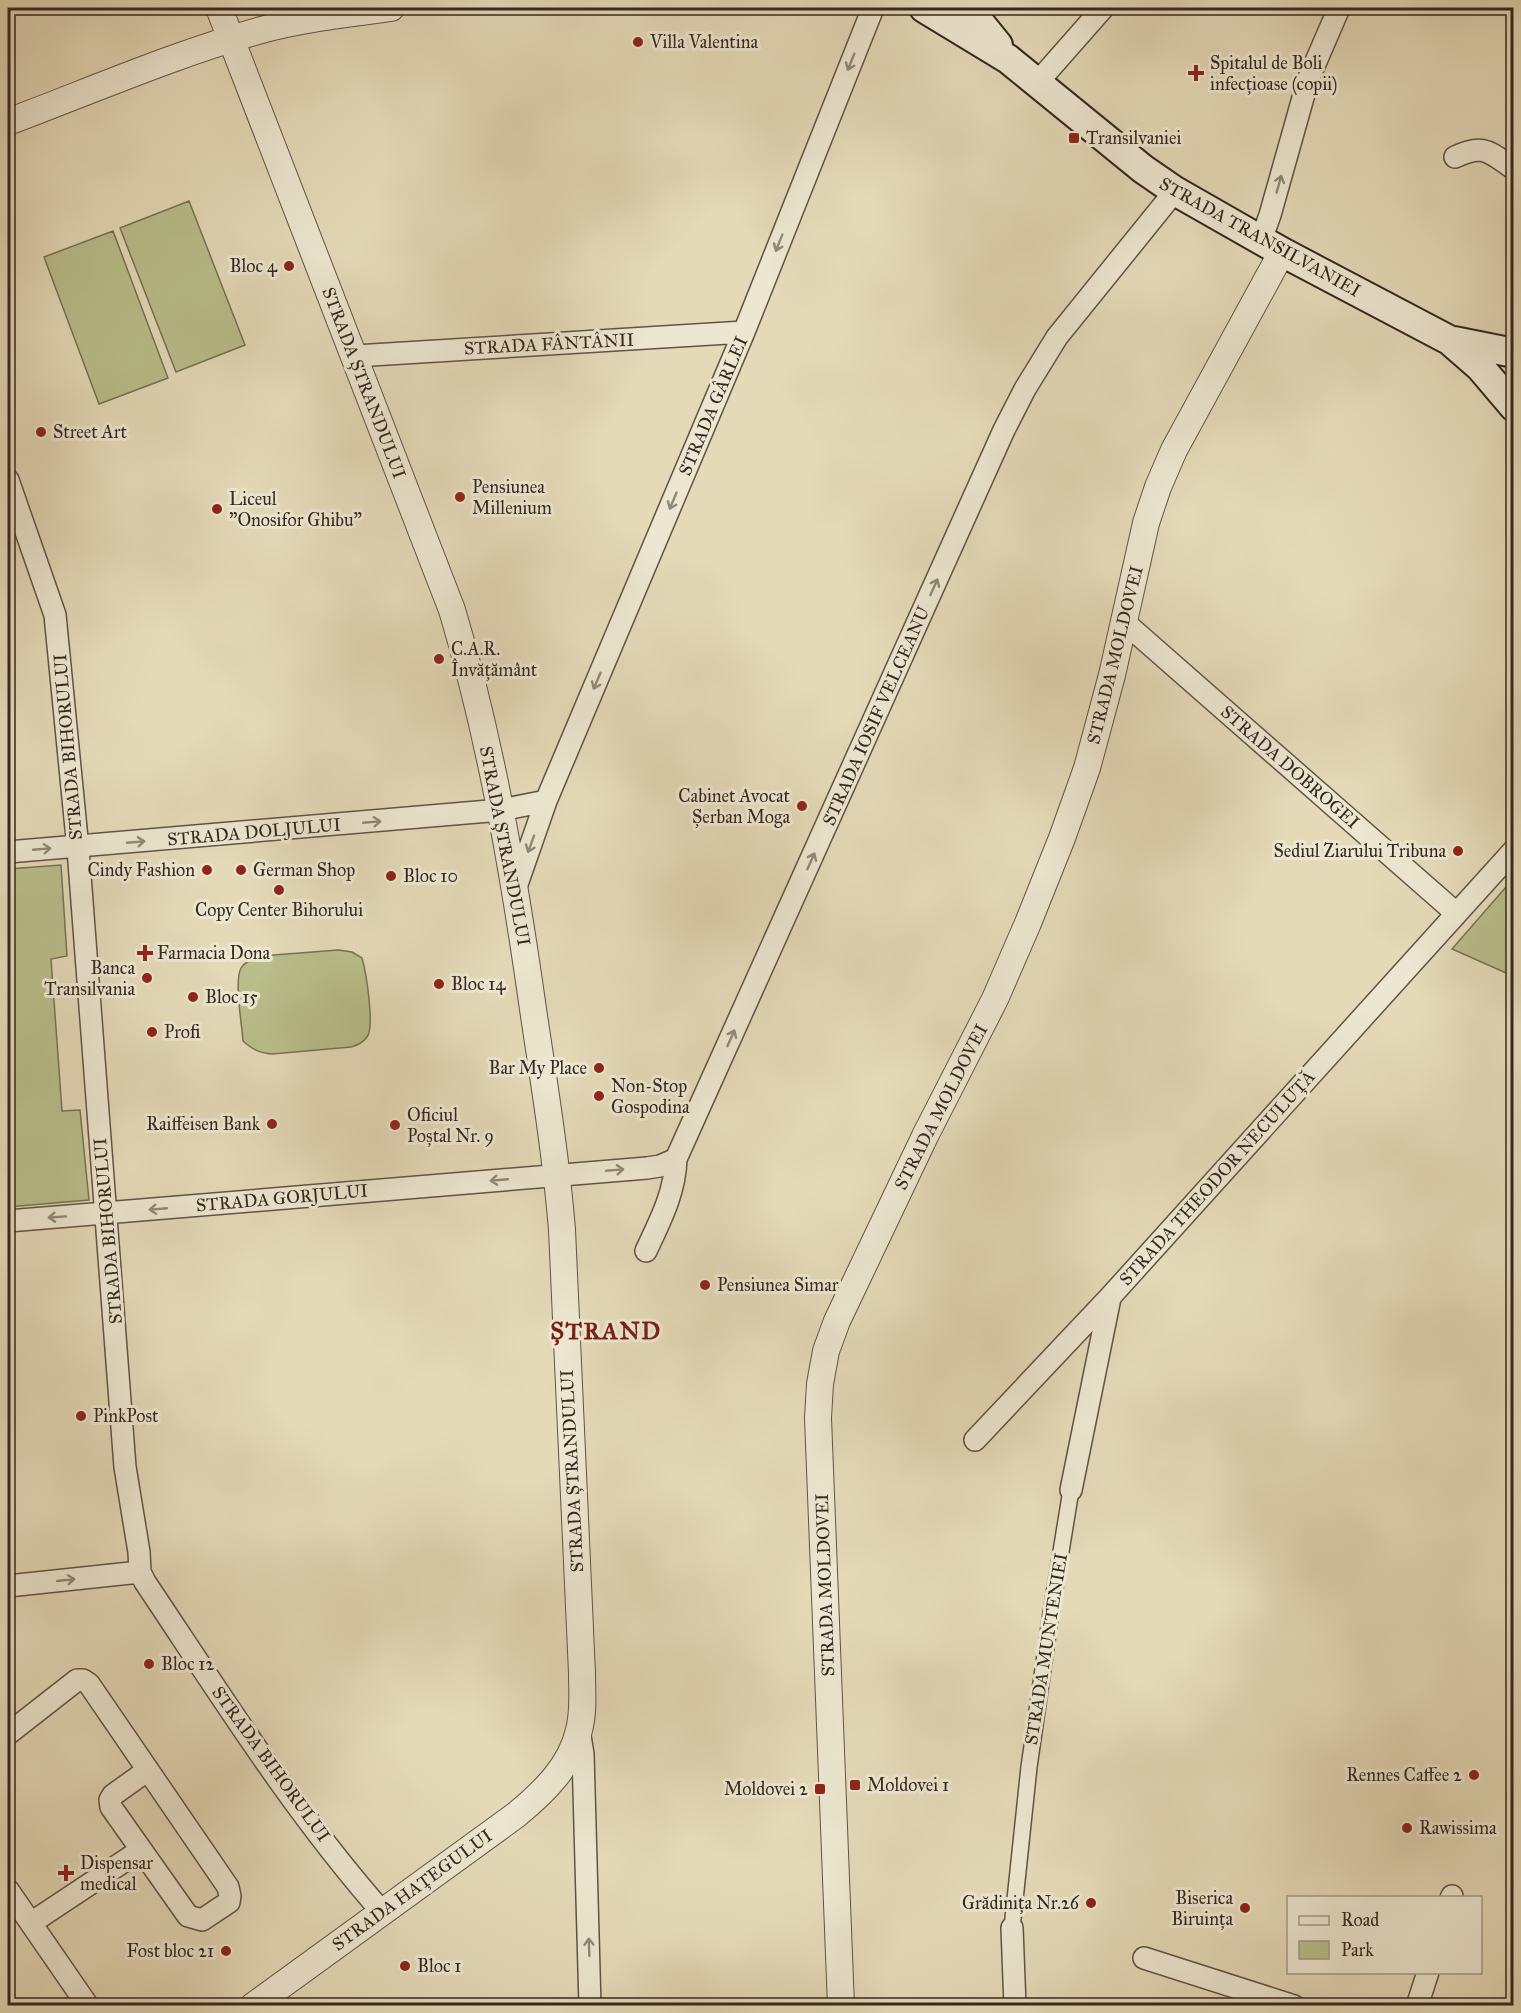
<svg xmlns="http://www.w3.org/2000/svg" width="1521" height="2013" viewBox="0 0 1521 2013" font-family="'IM FELL Great Primer',serif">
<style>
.green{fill:#b9be8b;stroke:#767356;stroke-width:1.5}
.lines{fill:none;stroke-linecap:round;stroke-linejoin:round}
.pedestrian-casing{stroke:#605446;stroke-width:18}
.minor-casing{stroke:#605446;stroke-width:24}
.tertiary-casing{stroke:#605446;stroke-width:28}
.secondary-casing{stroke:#342820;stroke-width:32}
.pedestrian{stroke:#ede7d1;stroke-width:15}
.minor{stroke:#ede7d1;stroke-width:21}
.tertiary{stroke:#ede7d1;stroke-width:26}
.secondary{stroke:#ede7d1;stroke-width:28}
.oneway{stroke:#908878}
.poi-dot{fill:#8f2418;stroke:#ede7d1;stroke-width:2}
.labels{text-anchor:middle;stroke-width:6;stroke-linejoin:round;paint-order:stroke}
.poi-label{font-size:18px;fill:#342820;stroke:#ede7d1;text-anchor:start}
.street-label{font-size:18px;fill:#342820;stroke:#ede7d1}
.district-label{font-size:24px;font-weight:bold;letter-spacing:1.5px;fill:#7a1f14;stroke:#ede7d1}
</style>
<rect width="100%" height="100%" fill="#e4dab8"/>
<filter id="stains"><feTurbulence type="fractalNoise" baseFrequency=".00333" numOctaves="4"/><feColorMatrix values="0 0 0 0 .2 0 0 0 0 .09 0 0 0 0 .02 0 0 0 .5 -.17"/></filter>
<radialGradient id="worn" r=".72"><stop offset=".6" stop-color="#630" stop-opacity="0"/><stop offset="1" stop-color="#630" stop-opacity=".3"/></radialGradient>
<path class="green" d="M 189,201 L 245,345 L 176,372 L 120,228 Z
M 113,231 L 168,378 L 99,404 L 44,257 Z
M 61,865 L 67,956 L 51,959 L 62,1111 L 80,1110 L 89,1200 L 8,1207 L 8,869 Z
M 1513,879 L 1513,976 L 1452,949 Z
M 338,950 L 352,952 L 362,958 C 366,972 375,1027 367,1037 C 363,1043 357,1045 351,1047 L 272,1054 C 259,1053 252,1049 243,1041 C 242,1025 234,981 241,968 C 245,961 254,959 261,956 Z"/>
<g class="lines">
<g class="pedestrian-casing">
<path id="pedestrian" d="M 1012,1928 L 1029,1767 L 1051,1613 L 1071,1490"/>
</g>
<g class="minor-casing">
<path id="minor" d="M 1037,83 L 1103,8
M 1455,157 C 1484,143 1489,152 1514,169
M 1261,240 L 1270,215 L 1308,80 L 1339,8
M 355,356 L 744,332
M 8,480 L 55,615 L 78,849 L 125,1467 L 139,1552 L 140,1572 L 145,1582 C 220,1694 293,1811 383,1913
M 1123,621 L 1456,913
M 8,852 L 501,810 L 546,801
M 516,887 L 546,801 L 744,332 L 873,8
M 8,1221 L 647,1168 L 660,1166 L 676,1159 L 1004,430 L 1025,389 L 1057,337 L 1175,191
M 646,1251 C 660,1221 675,1193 676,1159
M 975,1440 L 1110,1297 L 1514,850
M 1071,1490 L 1110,1298
M 8,1586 L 140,1572
M 579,1730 L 583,1754 L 590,2006
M 8,1734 L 77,1680 L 83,1680 L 89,1684 L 228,1887 L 230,1896 L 229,1902 L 202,1920 L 188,1916 L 111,1807 L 110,1800 L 113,1795 L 148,1770
M 8,1890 L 88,2006
M 1451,1898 L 1452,1896
M 31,1923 L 141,1850
M 1012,1928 L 1015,2006
M 1144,1958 L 1294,2006
M 1417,2006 L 1428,1972"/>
</g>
<g class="tertiary-casing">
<path id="tertiary" d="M 219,8 L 452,610 C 491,740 514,875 533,1009 C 544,1083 556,1156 562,1230 L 582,1673 C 582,1692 584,1712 579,1730 C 571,1766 544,1792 516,1815 L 253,2006
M 8,122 C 93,90 178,53 265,29 C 306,18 349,14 391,8
M 841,2006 L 818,1418 L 820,1384 L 826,1351 L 837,1321 L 925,1136 L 995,999 L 1028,923 L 1062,838 L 1087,768 L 1112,675 L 1146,523 L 1158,487 L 1174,450 L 1282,252"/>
</g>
<g class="secondary-casing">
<path id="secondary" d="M 924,8 L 1008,59 L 1143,169 L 1175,191 L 1282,252 L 1449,340 L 1480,367 L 1514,407
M 968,8 L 998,45
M 1454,341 L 1514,353"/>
</g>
<use href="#pedestrian" class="pedestrian"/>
<use href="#minor" class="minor"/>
<use href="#tertiary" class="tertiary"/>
<use href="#secondary" class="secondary"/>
</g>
<defs><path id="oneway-shaft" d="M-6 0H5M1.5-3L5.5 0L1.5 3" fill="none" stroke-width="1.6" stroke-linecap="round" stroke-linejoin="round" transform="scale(1.5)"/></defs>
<g class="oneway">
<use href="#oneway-shaft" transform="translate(851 62) rotate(112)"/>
<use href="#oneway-shaft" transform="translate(1279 184) rotate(-74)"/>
<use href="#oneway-shaft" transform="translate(779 243) rotate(112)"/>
<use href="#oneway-shaft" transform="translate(673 501) rotate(113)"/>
<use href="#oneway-shaft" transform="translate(934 587) rotate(-66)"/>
<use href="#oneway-shaft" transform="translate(597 681) rotate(113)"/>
<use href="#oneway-shaft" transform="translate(372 822) rotate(-5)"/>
<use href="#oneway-shaft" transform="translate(136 842) rotate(-5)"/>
<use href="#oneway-shaft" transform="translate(531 844) rotate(110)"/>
<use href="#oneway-shaft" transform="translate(42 849) rotate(-5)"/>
<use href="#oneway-shaft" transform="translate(811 861) rotate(-66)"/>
<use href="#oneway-shaft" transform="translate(731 1038) rotate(-66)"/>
<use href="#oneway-shaft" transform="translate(615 1170) rotate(-5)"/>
<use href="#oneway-shaft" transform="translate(499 1180) rotate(175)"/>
<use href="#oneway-shaft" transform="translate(158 1209) rotate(175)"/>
<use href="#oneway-shaft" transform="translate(57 1217) rotate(176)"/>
<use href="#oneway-shaft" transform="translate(66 1580) rotate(-6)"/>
<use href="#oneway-shaft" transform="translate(589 1947) rotate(-92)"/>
</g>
<g class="poi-dot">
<circle cx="638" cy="42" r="6"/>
<path d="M1193 64h6v6h6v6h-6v6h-6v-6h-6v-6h6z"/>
<rect x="1068" y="132" width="12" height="12" rx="3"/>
<circle cx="289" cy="266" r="6"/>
<circle cx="41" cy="432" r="6"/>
<circle cx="460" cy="497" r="6"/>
<circle cx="217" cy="509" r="6"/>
<circle cx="439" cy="659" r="6"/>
<circle cx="802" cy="806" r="6"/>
<circle cx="1458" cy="851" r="6"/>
<circle cx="207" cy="870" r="6"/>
<circle cx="241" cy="870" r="6"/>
<circle cx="391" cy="876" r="6"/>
<circle cx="279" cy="890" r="6"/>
<path d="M142 944h6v6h6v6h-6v6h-6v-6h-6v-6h6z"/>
<circle cx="147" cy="978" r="6"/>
<circle cx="439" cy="984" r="6"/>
<circle cx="193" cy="997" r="6"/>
<circle cx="152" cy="1032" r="6"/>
<circle cx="599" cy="1068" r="6"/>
<circle cx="599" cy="1096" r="6"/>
<circle cx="272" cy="1124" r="6"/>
<circle cx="395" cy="1125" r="6"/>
<circle cx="705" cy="1285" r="6"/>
<circle cx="81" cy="1416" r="6"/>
<circle cx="149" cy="1664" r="6"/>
<circle cx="1474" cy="1775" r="6"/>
<rect x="849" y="1779" width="12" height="12" rx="3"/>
<rect x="814" y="1783" width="12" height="12" rx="3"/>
<circle cx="1407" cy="1828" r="6"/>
<path d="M63 1864h6v6h6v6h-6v6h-6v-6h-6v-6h6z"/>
<circle cx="1091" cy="1903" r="6"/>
<circle cx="1245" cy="1908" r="6"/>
<circle cx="226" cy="1951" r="6"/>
<circle cx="405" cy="1966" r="6"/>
</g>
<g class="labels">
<g class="poi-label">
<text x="650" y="48">Villa Valentina</text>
<text x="1210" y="69">Spitalul de Boli<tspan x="1210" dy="21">infecțioase (copii)</tspan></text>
<text x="1086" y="144">Transilvaniei</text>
<text x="277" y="272" text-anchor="end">Bloc 4</text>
<text x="53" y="438">Street Art</text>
<text x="472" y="493">Pensiunea<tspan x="472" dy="21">Millenium</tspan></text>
<text x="229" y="505">Liceul<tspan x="229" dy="21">"Onosifor Ghibu"</tspan></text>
<text x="451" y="655">C.A.R.<tspan x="451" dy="21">Învățământ</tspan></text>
<text x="790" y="802" text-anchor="end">Cabinet Avocat<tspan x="790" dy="21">Șerban Moga</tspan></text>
<text x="1446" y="857" text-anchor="end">Sediul Ziarului Tribuna</text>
<text x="195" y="876" text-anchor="end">Cindy Fashion</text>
<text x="253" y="876">German Shop</text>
<text x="403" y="882">Bloc 10</text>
<text x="279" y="916" text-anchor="middle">Copy Center Bihorului</text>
<text x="157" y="959">Farmacia Dona</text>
<text x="135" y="974" text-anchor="end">Banca<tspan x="135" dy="21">Transilvania</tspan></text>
<text x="451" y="990">Bloc 14</text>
<text x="205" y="1003">Bloc 15</text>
<text x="164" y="1038">Profi</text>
<text x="587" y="1074" text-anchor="end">Bar My Place</text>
<text x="611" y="1092">Non-Stop<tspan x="611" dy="21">Gospodina</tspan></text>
<text x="407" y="1121">Oficiul<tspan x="407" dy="21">Poștal Nr. 9</tspan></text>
<text x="260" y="1130" text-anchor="end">Raiffeisen Bank</text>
<text x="717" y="1291">Pensiunea Simar</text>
<text x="93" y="1422">PinkPost</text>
<text x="161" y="1670">Bloc 12</text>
<text x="1462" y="1781" text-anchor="end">Rennes Caffee 2</text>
<text x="867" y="1791">Moldovei 1</text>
<text x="808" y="1795" text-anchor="end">Moldovei 2</text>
<text x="1419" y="1834">Rawissima</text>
<text x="80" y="1869">Dispensar<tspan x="80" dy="21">medical</tspan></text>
<text x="1233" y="1904" text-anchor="end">Biserica<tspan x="1233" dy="21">Biruința</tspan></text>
<text x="1079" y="1909" text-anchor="end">Grădinița Nr.26</text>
<text x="214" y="1957" text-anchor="end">Fost bloc 21</text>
<text x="417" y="1972">Bloc 1</text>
</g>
<g class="street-label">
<text transform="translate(1260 237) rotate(29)" y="6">STRADA TRANSILVANIEI</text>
<text transform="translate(549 344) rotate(-3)" y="6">STRADA FÂNTÂNII</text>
<text transform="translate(364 383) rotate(69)" y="6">STRADA ȘTRANDULUI</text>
<text transform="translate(713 406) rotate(-67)" y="6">STRADA GÂRLEI</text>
<text transform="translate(1115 655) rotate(-76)" y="6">STRADA MOLDOVEI</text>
<text transform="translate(876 716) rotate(-66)" y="6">STRADA IOSIF VELCEANU</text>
<text transform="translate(68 747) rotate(-95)" y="6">STRADA BIHORULUI</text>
<text transform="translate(1290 767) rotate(41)" y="6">STRADA DOBROGEI</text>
<text transform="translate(254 832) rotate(-5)" y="6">STRADA DOLJULUI</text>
<text transform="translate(505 846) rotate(79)" y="6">STRADA ȘTRANDULUI</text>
<text transform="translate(941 1107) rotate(-63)" y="6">STRADA MOLDOVEI</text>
<text transform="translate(1217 1178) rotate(-48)" y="6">STRADA THEODOR NECULUȚĂ</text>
<text transform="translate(282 1198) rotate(-5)" y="6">STRADA GORJULUI</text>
<text transform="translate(108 1231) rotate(-95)" y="6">STRADA BIHORULUI</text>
<text transform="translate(572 1471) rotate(-93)" y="6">STRADA ȘTRANDULUI</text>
<text transform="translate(825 1585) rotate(-92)" y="6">STRADA MOLDOVEI</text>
<text transform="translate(1046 1649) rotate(-81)" y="6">STRADA MUNTENIEI</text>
<text transform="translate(271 1764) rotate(54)" y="6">STRADA BIHORULUI</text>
<text transform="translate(412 1890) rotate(-36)" y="6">STRADA HAȚEGULUI</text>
</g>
<g class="district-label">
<text x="606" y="1339">ȘTRAND</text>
</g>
</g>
<rect width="1521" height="2013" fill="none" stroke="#e4dab8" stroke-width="30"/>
<rect x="9" y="9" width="1503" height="1995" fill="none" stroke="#342820" stroke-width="3"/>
<rect x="15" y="15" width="1491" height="1983" fill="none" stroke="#342820" stroke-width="1.5"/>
<rect x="1287" y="1896" width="195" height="78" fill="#ede7d1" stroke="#a39b8a" stroke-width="1.5"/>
<rect x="1299" y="1916" width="30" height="9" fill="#ede7d1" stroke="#a39b8a" stroke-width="1.5"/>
<text x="1341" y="1926" font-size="18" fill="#342820">Road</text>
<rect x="1299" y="1941" width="30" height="18" fill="#b9be8b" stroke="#a39b8a" stroke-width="1.5"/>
<text x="1341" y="1956" font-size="18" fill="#342820">Park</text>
<rect width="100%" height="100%" filter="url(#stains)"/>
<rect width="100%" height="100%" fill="url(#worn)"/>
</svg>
